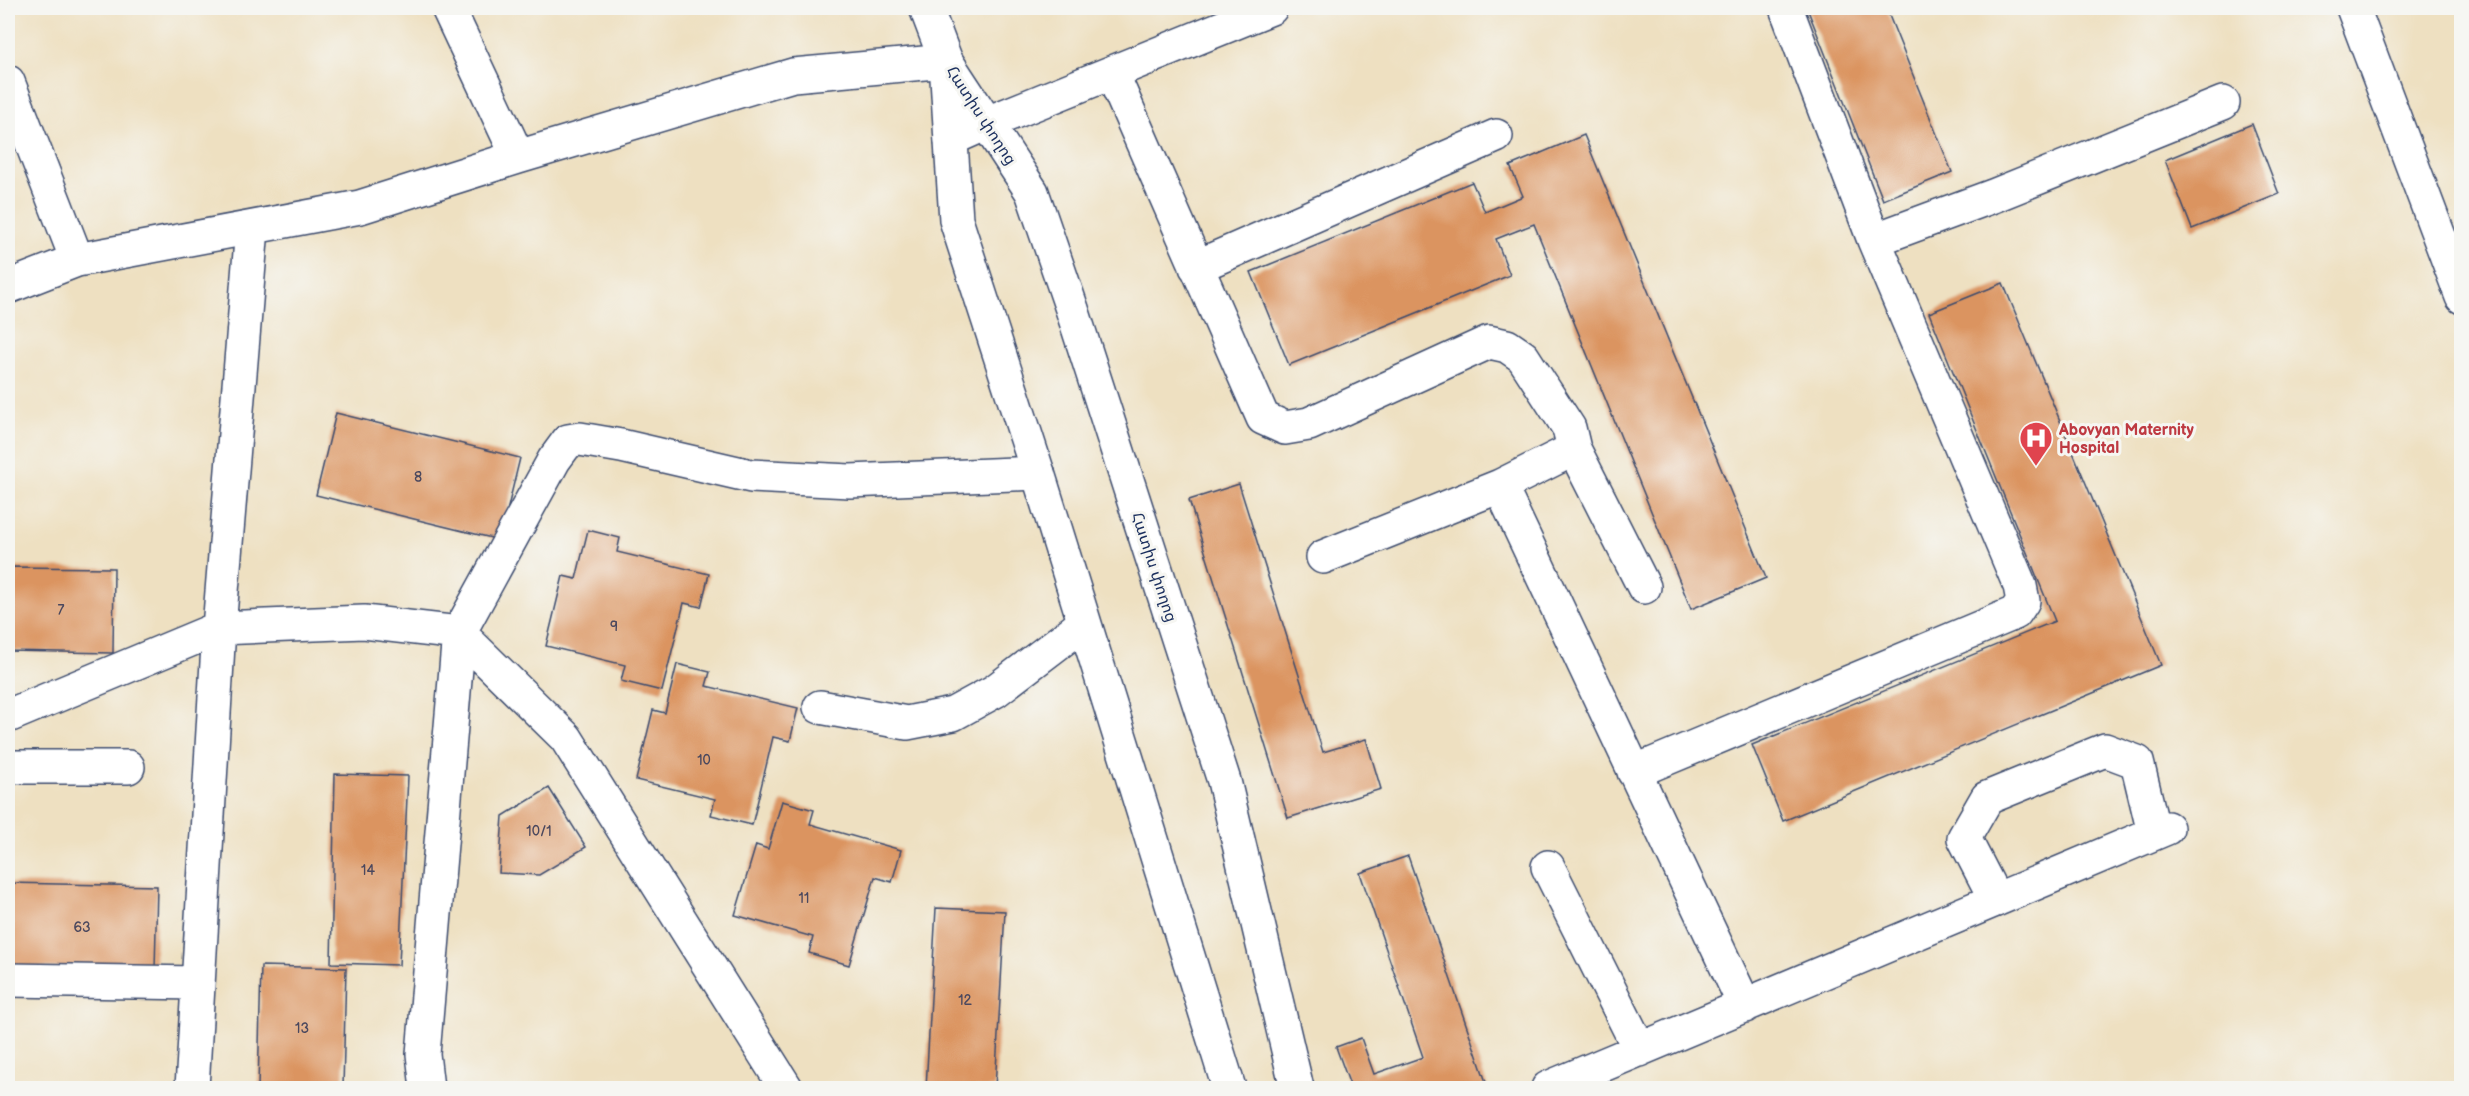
<svg xmlns="http://www.w3.org/2000/svg" width="2469" height="1096" viewBox="0 0 2469 1096" font-family="'Balsamiq Sans','Noto Sans Armenian',sans-serif">
<style>
.building{fill:#db9460}
.lines{fill:none;stroke-linecap:round;stroke-linejoin:round}
.minor-casing{stroke:#3b4a6d;stroke-width:36}
.major-casing{stroke:#3b4a6d;stroke-width:36}
.minor{stroke:#fff;stroke-width:33}
.major{stroke:#fff;stroke-width:33}
.labels{text-anchor:middle;stroke-width:6;stroke-linejoin:round;paint-order:stroke}
.number-label{font-size:14px;fill:#4b485e}
.street-label{font-size:16px;fill:#1b2f5e;stroke:#f6f6f2}
.health-label{font-size:16px;font-weight:bold;fill:#be3a42;stroke:#f6f6f2;text-anchor:start}
</style>
<rect width="100%" height="100%" fill="#f6f6f2"/>
<filter id="ink" filterUnits="userSpaceOnUse"><feTurbulence type="fractalNoise" baseFrequency=".0167" numOctaves="2"/><feDisplacementMap in="SourceGraphic" scale="12" xChannelSelector="R" yChannelSelector="G"/><feConvolveMatrix kernelMatrix="1 2 1 2 8 2 1 2 1" color-interpolation-filters="sRGB"/></filter>
<filter id="wash" filterUnits="userSpaceOnUse"><feTurbulence type="fractalNoise" baseFrequency=".008" numOctaves="4" result="noise"/><feDisplacementMap in="SourceGraphic" scale="24" xChannelSelector="R" yChannelSelector="G"/><feGaussianBlur stdDeviation="1.35" result="paint"/><feColorMatrix in="noise" values="0 0 0 0 0 0 0 0 0 0 0 0 0 0 0 0 0 1.4 0 .05"/><feComposite in="paint" operator="in"/></filter>
<g filter="url(#wash)">
<rect width="100%" height="100%" fill="#eee0c1"/>
<g id="blocks">
<path class="building" d="M 1807,8 L 1886,8 L 1952,172 L 1883,200 Z
M 2252,124 L 2279,194 L 2192,229 L 2165,160 Z
M 1584,135 L 1766,578 L 1691,609 L 1534,224 L 1496,239 L 1510,275 L 1289,365 L 1251,272 L 1472,182 L 1485,212 L 1523,196 L 1510,166 Z
M 2003,283 L 2161,665 L 1783,821 L 1752,745 L 2055,621 L 1929,313 Z
M 336,413 L 520,458 L 500,540 L 316,495 Z
M 1239,484 L 1323,752 L 1366,739 L 1381,789 L 1288,818 L 1189,500 Z
M 588,530 L 620,538 L 617,552 L 709,574 L 701,607 L 684,603 L 662,691 L 621,681 L 625,665 L 546,646 L 563,576 L 576,579 Z
M 8,567 L 114,568 L 113,653 L 8,651 Z
M 677,664 L 710,672 L 706,686 L 798,708 L 790,741 L 773,737 L 752,825 L 711,815 L 715,799 L 636,780 L 653,710 L 665,713 Z
M 335,774 L 408,776 L 399,965 L 331,963 Z
M 549,788 L 586,847 L 539,875 L 499,873 L 503,816 Z
M 782,801 L 814,810 L 810,824 L 901,850 L 892,882 L 875,877 L 849,965 L 809,953 L 813,937 L 735,915 L 756,845 L 768,849 Z
M 1408,856 L 1487,1085 L 1476,1088 L 1351,1088 L 1336,1047 L 1361,1038 L 1374,1074 L 1423,1057 L 1360,873 Z
M 8,883 L 157,886 L 155,970 L 8,967 Z
M 936,908 L 1005,911 L 995,1088 L 926,1088 Z
M 261,966 L 346,968 L 343,1088 L 258,1088 Z"/>
</g>
</g>
<g filter="url(#ink)">
<use href="#blocks" fill-opacity="0" stroke="#3b4a6d" stroke-width="1.5"/>
<g class="lines">
<g class="minor-casing">
<path id="minor" d="M 448,8 L 518,157
M 2353,8 L 2462,297
M 1112,73 L 1263,418 L 1285,428 L 1309,424 L 1489,342 L 1507,346 L 1523,357 L 1569,428 L 1574,449 L 1500,486 L 1323,557
M 8,82 L 77,260
M 951,139 L 987,123 L 1271,8
M 1874,240 L 1993,196 L 2223,103
M 1196,267 L 1496,136
M 8,287 L 77,260 L 360,207 L 518,157 L 793,75 L 946,61
M 1574,449 L 1644,587
M 1500,486 L 1745,1006
M 820,707 L 907,723 L 953,714 L 995,691 L 1083,624
M 8,716 L 219,628 L 364,622 L 459,633 L 566,738 L 786,1088
M 8,767 L 128,767
M 1634,772 L 2015,613 L 2023,601 L 2020,586 L 1874,240 L 1786,8
M 1548,867 L 1640,1050
M 1996,900 L 1964,838 L 1987,798 L 2105,750 L 2137,762 L 2154,833
M 8,980 L 198,983
M 192,1088 L 219,628 L 252,228
M 427,1088 L 423,1054 L 459,633 L 554,460 L 568,441 L 580,439 L 621,446 L 751,476 L 850,481 L 1038,473
M 1548,1088 L 2167,828"/>
</g>
<g class="major-casing">
<path id="major" d="M 926,8 L 946,61 L 1032,192 L 1072,309 L 1224,781 L 1297,1088
M 946,63 L 956,220 L 1038,473 L 1229,1088"/>
</g>
<use href="#minor" class="minor"/>
<use href="#major" class="major"/>
</g>
</g>
<defs>
<g id="hospital-pin" transform="scale(1.725)"><path d="M0 17L-7.5 6A9.5 9.5 0 1 1 7.5 6Z" fill="#e0444e" stroke="#f6f6f2"/><path d="M-5-5h3v3.5h4V-5h3V5h-3V1.5h-4V5h-3Z" fill="#fff"/></g>
</defs>
<g fill-rule="evenodd">
<use href="#hospital-pin" x="2036" y="438"/>
</g>
<g class="labels">
<g class="number-label">
<text x="418" y="482">8</text>
<text x="61" y="615">7</text>
<text x="614" y="631">9</text>
<text x="704" y="765">10</text>
<text x="539" y="836">10/1</text>
<text x="368" y="875">14</text>
<text x="804" y="903">11</text>
<text x="82" y="932">63</text>
<text x="965" y="1005">12</text>
<text x="302" y="1033">13</text>
</g>
<g class="street-label">
<text transform="translate(982 115) rotate(57)" y="6">Հատիս փողոց</text>
<text transform="translate(1155 567) rotate(72)" y="6">Հատիս փողոց</text>
</g>
<g class="health-label">
<text x="2059" y="435">Abovyan Maternity<tspan x="2059" dy="18">Hospital</tspan></text>
</g>
</g>
<rect width="2469" height="1096" fill="none" stroke="#f6f6f2" stroke-width="30"/>
</svg>
